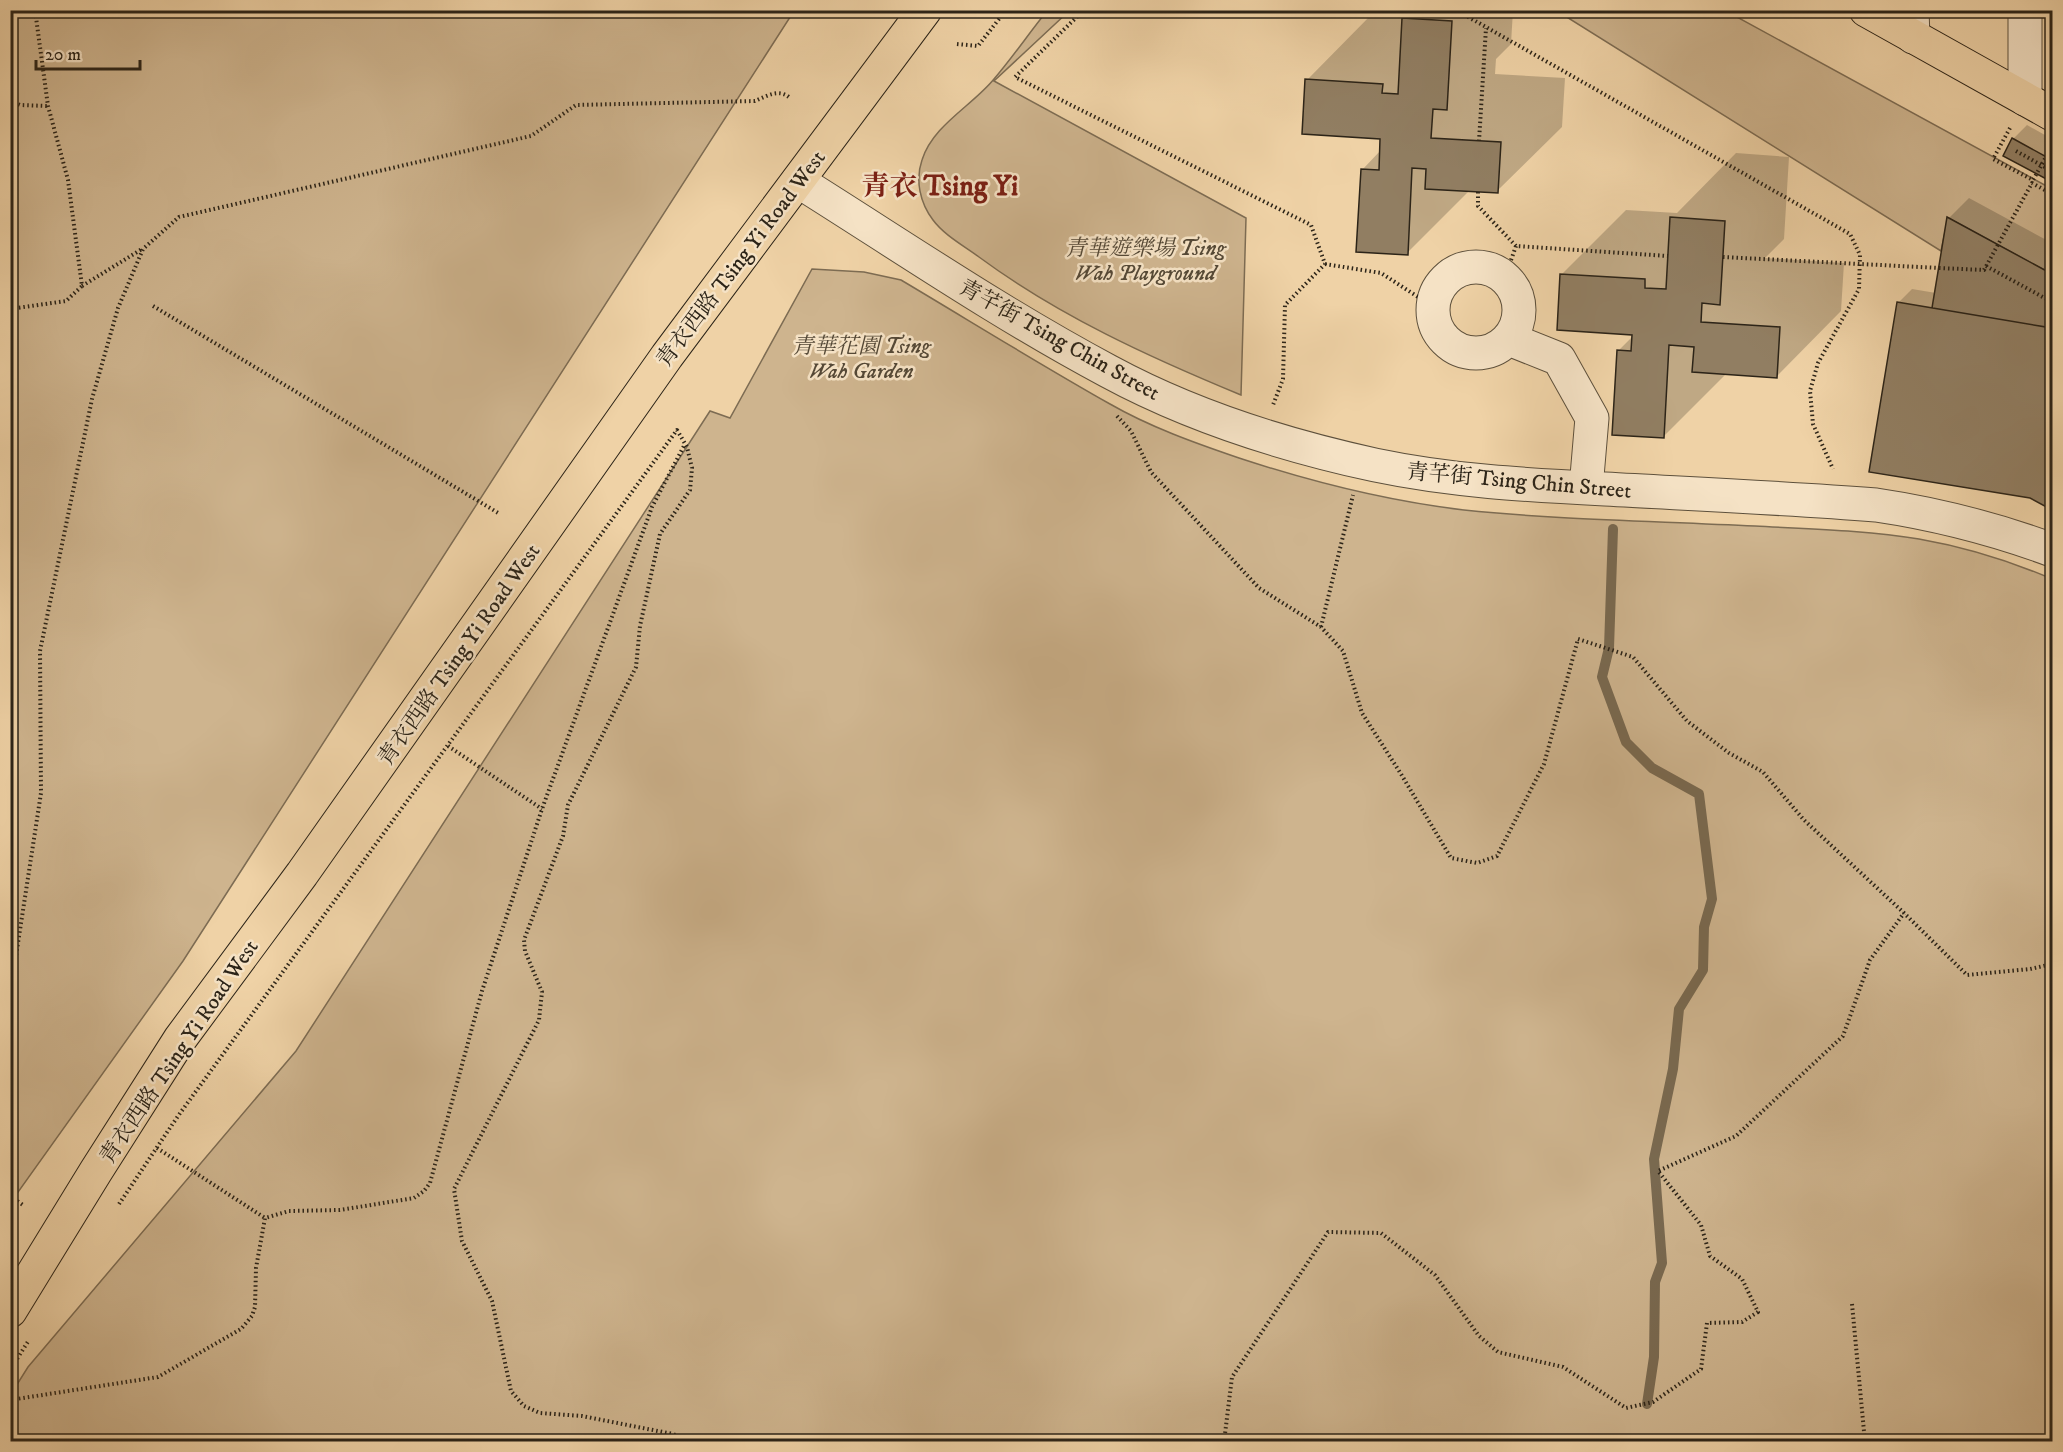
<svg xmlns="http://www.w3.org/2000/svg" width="2063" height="1452" viewBox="0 0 2063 1452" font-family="'IM FELL DW Pica','Noto Serif TC',serif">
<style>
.green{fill:#ceb48e;stroke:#7d6c53;stroke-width:1.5}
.shadow{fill:#0003}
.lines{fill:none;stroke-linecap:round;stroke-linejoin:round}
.stream{stroke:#796950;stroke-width:10}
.building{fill:#917e62;stroke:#2c2418;stroke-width:1.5}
.minor-casing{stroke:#5d503c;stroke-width:35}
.major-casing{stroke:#2c2418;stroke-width:35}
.path{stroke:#2c2418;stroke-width:4;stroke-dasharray:1.5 3;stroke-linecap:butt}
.minor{stroke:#f5e2c5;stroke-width:33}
.major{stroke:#efd2a6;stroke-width:33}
.path-bridge{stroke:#2c2418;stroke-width:4;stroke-dasharray:1.5 3;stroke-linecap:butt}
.labels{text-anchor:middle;stroke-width:5;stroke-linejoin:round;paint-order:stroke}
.park-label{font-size:22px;font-style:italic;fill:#544836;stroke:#f5e2c5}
.street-label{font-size:22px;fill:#2c2418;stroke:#f5e2c5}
.district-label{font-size:28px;font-weight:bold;fill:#7a1f14;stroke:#f5e2c5}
</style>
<rect width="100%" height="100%" fill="#efd2a6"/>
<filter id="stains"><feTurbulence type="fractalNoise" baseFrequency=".00333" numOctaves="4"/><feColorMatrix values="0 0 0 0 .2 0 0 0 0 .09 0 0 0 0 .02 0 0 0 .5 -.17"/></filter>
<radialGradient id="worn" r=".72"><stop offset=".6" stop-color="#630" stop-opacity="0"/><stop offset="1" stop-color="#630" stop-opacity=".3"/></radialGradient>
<path class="green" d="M 11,10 L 794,11 L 183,961 L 11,1202 Z
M 1047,11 L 1069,11 L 994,81 L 1246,218 L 1241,395 C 1149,357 1059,316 979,257 C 964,246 944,235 933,220 C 920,203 915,180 922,160 C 933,125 972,106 994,79 C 1013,57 1029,33 1047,11 Z
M 1557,11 L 1726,11 L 2052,189 L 2052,274 L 1948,218 L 1941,251 Z
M 812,269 L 864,272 L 901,280 C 970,321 1039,364 1110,404 C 1150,427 1195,443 1239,458 C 1312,482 1387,501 1464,510 C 1560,520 1658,521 1755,526 C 1810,529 1865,530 1919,539 C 1965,547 2010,561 2052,579 L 2052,1441 L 11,1441 L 11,1394 L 28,1367 L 296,1051 L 710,411 L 730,418 Z"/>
<path class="shadow" d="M 1412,10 L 1513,10 L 1511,44 L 1496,59 L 1495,74 L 1565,78 L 1562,127 L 1497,191 L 1470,190 L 1407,253 L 1362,170 L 1381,150 L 1382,137 L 1307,80 L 1371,15 L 1405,17 Z
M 2027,125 L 2052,139 L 2052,181 L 2005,155 L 2013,139 Z
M 1736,153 L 1789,157 L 1784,239 L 1765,258 L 1844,263 L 1841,311 L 1777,376 L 1727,373 L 1664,436 L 1618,351 L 1633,336 L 1633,334 L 1562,274 L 1626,210 L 1677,213 Z
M 1969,198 L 2052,243 L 2052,509 L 2031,497 L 1898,303 L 1912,289 L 1936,293 L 1949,218 Z"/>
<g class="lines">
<path class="stream" d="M 1613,529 L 1609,648 L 1602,677 L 1626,742 L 1652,768 L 1699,794 L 1712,899 L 1704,927 L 1703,970 L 1679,1009 L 1673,1069 L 1654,1159 L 1662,1263 L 1655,1282 L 1654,1357 L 1647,1404"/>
</g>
<path class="building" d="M 1402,18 L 1452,21 L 1447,110 L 1433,109 L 1431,138 L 1501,142 L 1498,193 L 1425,189 L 1426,169 L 1412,168 L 1408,255 L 1356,252 L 1361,169 L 1379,170 L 1380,139 L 1302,134 L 1305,79 L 1383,84 L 1382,93 L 1398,94 Z
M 2012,138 L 2052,160 L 2052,182 L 2003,156 Z
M 1670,217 L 1725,221 L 1720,305 L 1702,303 L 1701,322 L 1780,327 L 1777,378 L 1692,372 L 1694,347 L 1669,345 L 1664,438 L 1612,435 L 1617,350 L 1631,351 L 1632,335 L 1557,330 L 1560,274 L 1645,279 L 1645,288 L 1666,289 Z
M 1947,217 L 2052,274 L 2052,328 L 1932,308 Z
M 1897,302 L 2052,328 L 2052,510 L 2030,498 L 1869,472 Z"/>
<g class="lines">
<g class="minor-casing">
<path id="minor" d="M 1912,10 L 1913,37
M 2025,99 L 2025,10
M 798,181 C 900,245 1001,314 1108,371 C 1191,416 1283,445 1375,465 C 1451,481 1527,485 1605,489 C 1695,494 1786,498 1876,505 C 1937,514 1995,529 2052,550
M1433 310a43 43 0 1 1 86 0a43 43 0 1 1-86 0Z
M 1509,339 L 1559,359 L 1592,418 L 1586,488"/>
</g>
<g class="major-casing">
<path id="major" d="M 1866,10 L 2052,114
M 10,1311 L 96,1171 L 180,1039 L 302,874 L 667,356 L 925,10"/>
</g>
<path class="path" d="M 1084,10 L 1015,77 L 1311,225 L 1325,264 L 1285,305 L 1283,379 L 1273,405
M 1456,10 L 1850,234 L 1860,255 L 1859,289 L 1818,363 L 1810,391 L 1813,424 L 1833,469
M 957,44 L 978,46 L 1006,10
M 10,101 L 20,105 L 48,106
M 2010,128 L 1993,159 L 2033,180 L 2051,148
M 1479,141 L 1486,28
M 2016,151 L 2052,171
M 1478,192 L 1478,206 L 1516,246 L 1668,256
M 1325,264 L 1381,273 L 1432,306
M 1986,266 L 2052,302
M 1939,268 L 1984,270 L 2032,183 L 2052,194
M 1505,277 L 1516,246
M 82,286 L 142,249
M 153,306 L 500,514
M 10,309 L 66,301 L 82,286 L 68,180 L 48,106 L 35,10
M 1117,416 L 1131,431 L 1151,472 L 1259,588 L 1321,627 L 1343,651 L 1362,713 L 1401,774 L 1451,858 L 1477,863 L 1497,856 L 1544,764 L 1578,639 L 1633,657 L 1687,721 L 1729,753 L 1763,772 L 1804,820 L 1904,913 L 1967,975 L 2030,969 L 2052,964
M 1321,627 L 1353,495
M 448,746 L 542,809
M 10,995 L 41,793 L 40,651 L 92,399 L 118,308 L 143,249 L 179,217 L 531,136 L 576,105 L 755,101 C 767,96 779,88 790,98
M 157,1148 L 265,1218
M 10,1196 L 23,1205
M 119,1204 L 178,1116 L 677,430 L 687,447 L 692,468 L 690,490 L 660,534 L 640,626 L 636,667 L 568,805 L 563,836 L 524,940 L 525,951 L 542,992 L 539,1020 L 454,1189 L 462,1241 L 492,1301 L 511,1391 L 524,1406 L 540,1413 L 582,1416 L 673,1434 L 694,1442
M 1852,1304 L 1865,1442
M 10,1370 L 29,1340
M 10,1400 L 158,1377 L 241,1329 L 252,1316 L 255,1307 L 256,1268 L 265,1218 L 289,1211 L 340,1210 L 414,1198 L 424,1191 L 430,1183 L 482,991 L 542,809 L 652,507 L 685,444
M 1224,1442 L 1232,1377 L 1328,1232 L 1381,1233 L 1435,1275 L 1479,1336 L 1498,1352 L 1563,1367 L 1626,1408 L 1653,1402 L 1701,1369 L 1707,1323 L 1742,1322 L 1758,1312 L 1742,1279 L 1710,1256 L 1701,1225 L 1658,1171 L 1736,1136 L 1843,1036 L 1870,960 L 1904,913"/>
<use href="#minor" class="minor"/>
<use href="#major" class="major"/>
<path class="path-bridge" d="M 1723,257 L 1939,268"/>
</g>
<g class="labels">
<g class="park-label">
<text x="1145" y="255">青華遊樂場 Tsing<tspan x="1145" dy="25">Wah Playground</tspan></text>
<text x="861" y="353">青華花園 Tsing<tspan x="861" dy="25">Wah Garden</tspan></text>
</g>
<g class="street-label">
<text transform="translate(740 258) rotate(-53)" y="8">青衣西路 Tsing Yi Road West</text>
<text transform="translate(1060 339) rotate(29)" y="8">青芊街 Tsing Chin Street</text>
<text transform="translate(1519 480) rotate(5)" y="8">青芊街 Tsing Chin Street</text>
<text transform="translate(458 654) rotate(-55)" y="8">青衣西路 Tsing Yi Road West</text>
<text transform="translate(178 1051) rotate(-56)" y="8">青衣西路 Tsing Yi Road West</text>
</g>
<g class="district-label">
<text x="940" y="195">青衣 Tsing Yi</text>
</g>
</g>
<rect width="2063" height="1452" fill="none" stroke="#efd2a6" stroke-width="36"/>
<rect x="12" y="12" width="2039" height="1428" fill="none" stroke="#2c2418" stroke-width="3"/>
<rect x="18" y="18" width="2027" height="1416" fill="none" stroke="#2c2418" stroke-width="1.5"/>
<path d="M36 60v9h104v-9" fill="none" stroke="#2c2418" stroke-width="3"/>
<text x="45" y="60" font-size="18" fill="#2c2418" stroke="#f5e2c5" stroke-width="4.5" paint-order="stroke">20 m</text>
<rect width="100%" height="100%" filter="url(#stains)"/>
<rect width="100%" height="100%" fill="url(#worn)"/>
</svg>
